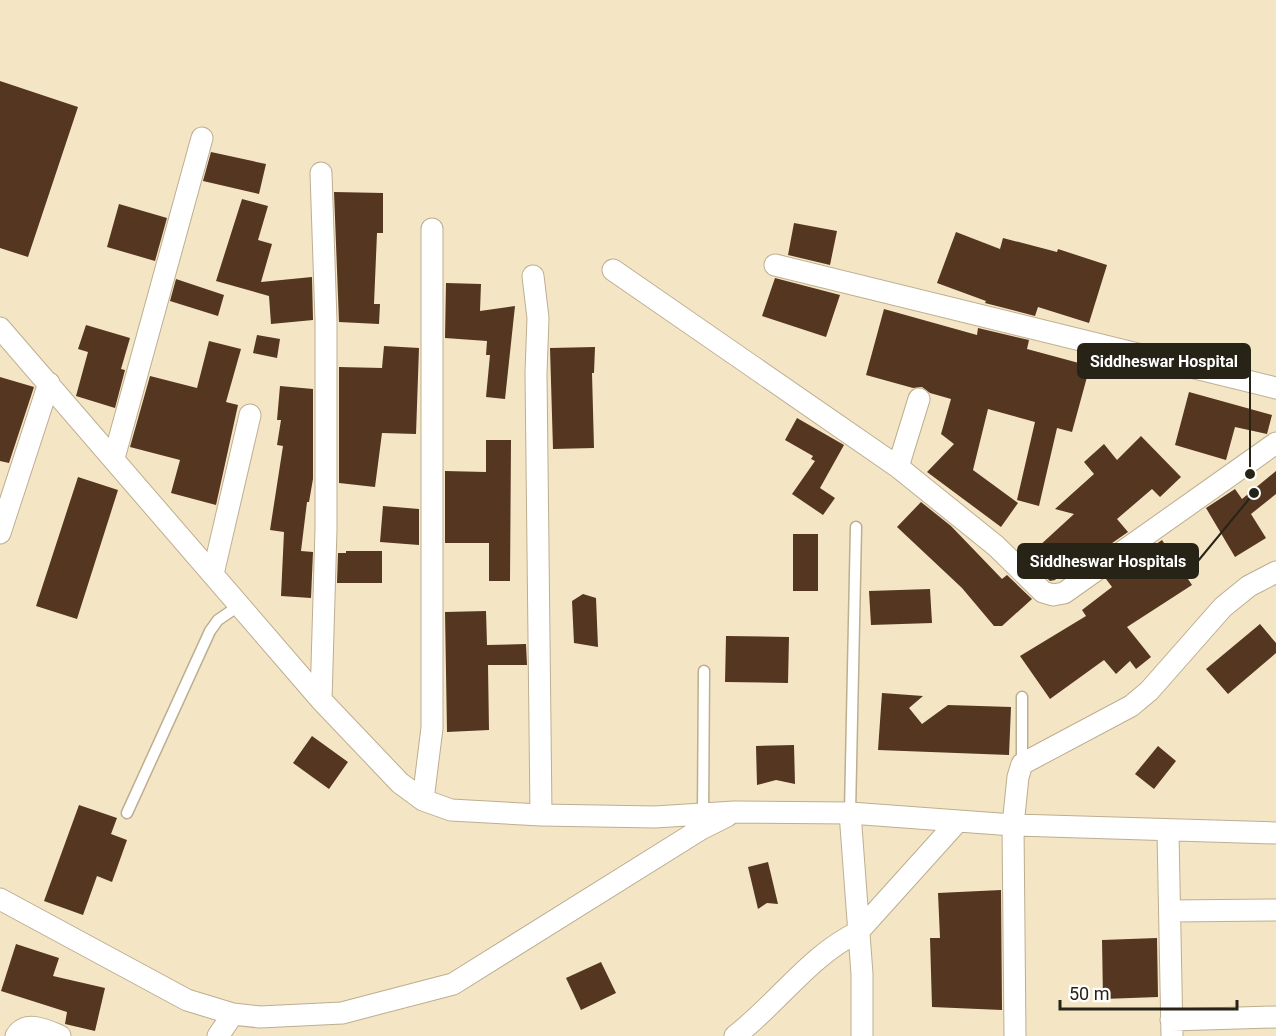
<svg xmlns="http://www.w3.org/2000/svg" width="1276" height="1036" viewBox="0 0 1276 1036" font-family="Roboto,sans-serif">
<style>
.building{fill:#543621}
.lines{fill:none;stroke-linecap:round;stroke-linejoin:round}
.service-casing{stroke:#bdae90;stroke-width:13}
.minor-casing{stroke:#bdae90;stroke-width:23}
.service{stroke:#fff;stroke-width:10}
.minor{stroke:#fff;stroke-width:21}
.leader{fill:none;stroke:#282317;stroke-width:2}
.callout-dot{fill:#282317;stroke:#fff;stroke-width:2}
.callout{fill:#282317;stroke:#282317;stroke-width:2}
.callout-label{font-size:16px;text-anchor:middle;font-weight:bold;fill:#fff}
</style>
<rect width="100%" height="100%" fill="#f4e5c5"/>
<path class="building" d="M 0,81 L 78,107 L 28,257 L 0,248 Z
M 211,152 L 266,164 L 259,194 L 203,181 Z
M 334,192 L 383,193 L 383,233 L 377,233 L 374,304 L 380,304 L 379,324 L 339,322 Z
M 242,199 L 268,206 L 258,240 L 272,244 L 261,282 L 312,277 L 313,320 L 271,324 L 269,296 L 216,281 Z
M 119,204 L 167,218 L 155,261 L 107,247 Z
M 794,223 L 837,231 L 830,265 L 788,255 Z
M 956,232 L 1000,249 L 1003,238 L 1057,252 L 1058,249 L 1107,265 L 1089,323 L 1038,307 L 1035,316 L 985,303 L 986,301 L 937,283 Z
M 775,278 L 840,295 L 826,337 L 762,316 Z
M 176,279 L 224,295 L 218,316 L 170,301 Z
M 446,283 L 481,284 L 480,311 L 515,306 L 505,399 L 486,397 L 490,355 L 486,355 L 487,341 L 445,338 Z
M 884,309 L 977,335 L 978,328 L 1029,340 L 1027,349 L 1090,366 L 1072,432 L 1057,428 L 1039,506 L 1017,500 L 1035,422 L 988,409 L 973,470 L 1018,503 L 1001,527 L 927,472 L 954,444 L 941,434 L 951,399 L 930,393 L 922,387 L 913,388 L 866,375 Z
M 86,325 L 130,338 L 121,369 L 125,370 L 115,408 L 76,396 L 88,352 L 78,349 Z
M 257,335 L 280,339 L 277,358 L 253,353 Z
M 209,341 L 241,349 L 226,402 L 238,405 L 216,505 L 171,493 L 180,460 L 130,447 L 150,376 L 197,388 Z
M 384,346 L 419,348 L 416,434 L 382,433 L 375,487 L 339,483 L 339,367 L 382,368 Z
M 595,347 L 594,373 L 592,373 L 594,448 L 553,449 L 550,348 Z
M 0,377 L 34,387 L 9,463 L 0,461 Z
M 280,386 L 313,389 L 313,479 L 309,502 L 307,502 L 301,551 L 313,552 L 311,598 L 281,596 L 284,532 L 270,530 L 283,446 L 277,445 L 281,420 L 277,420 Z
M 1189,392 L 1272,415 L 1267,434 L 1235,427 L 1226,460 L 1175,445 Z
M 797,418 L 844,445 L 820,488 L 835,498 L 823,515 L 792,494 L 815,461 L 811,459 L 813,456 L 785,440 Z
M 1141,436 L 1181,477 L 1160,497 L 1152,489 L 1117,519 L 1128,532 L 1092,557 L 1087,550 L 1055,580 L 1050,581 L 1026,558 L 1074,514 L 1055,509 L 1094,474 L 1084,462 L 1104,444 L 1117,460 Z
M 486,440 L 511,440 L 510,581 L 489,581 L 489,543 L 445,543 L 445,471 L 486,472 Z
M 1276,471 L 1276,494 L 1251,514 L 1266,538 L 1235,557 L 1206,508 L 1235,489 L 1242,499 Z
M 78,477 L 118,490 L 77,619 L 36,606 Z
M 921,502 L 951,526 L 1002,579 L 1007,575 L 1032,599 L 1002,626 L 994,626 L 962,588 L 897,527 Z
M 383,506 L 419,509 L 419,545 L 380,542 Z
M 793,534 L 818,534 L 818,591 L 793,591 Z
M 1162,540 L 1192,585 L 1127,627 L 1151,657 L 1136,669 L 1130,661 L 1116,674 L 1104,660 L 1050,699 L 1020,656 L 1086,616 L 1082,610 L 1112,587 L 1106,579 Z
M 346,551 L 382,551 L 382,583 L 337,583 L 338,553 L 346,553 Z
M 930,589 L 932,623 L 871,625 L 869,591 Z
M 583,594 L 596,598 L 598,647 L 574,643 L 572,601 Z
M 486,611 L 487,645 L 526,644 L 527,665 L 488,665 L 489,730 L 447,732 L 445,612 Z
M 1260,624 L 1276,643 L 1276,653 L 1228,694 L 1206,669 Z
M 726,636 L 789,637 L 788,683 L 725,682 Z
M 882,693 L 923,696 L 909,708 L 922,724 L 948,705 L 1011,707 L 1009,755 L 878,750 Z
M 312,736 L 348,762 L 329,789 L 293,763 Z
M 794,745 L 795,784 L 776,780 L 757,785 L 756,746 Z
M 1158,746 L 1176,761 L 1154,789 L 1135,774 Z
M 79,805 L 117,818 L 111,834 L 127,840 L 112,882 L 97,876 L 83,915 L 44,901 Z
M 768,862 L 778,904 L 767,903 L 758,909 L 748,867 Z
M 1001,890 L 1002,1010 L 932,1007 L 930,938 L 940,938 L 938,893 Z
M 1157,938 L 1158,997 L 1103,999 L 1102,940 Z
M 16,944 L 59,958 L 53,976 L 105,988 L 95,1031 L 65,1024 L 67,1012 L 1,991 Z
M 601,962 L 616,993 L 581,1010 L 566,978 Z"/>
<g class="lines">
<g class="service-casing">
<path id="service" d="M 1022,697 L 1022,764
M 127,813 L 210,631 L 218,620 L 240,605
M 850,813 L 856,527
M 703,814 L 704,671"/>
</g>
<g class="minor-casing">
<path id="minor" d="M 321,173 L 326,321 L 326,529 L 321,700
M 775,265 L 1276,388
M 613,270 L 898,467 L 996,546 L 1043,592 L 1053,595 L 1064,593 L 1276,443
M 533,276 L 538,318 L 536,373 L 541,815
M 0,328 L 321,700 L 400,783 L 423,800 L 451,810 L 541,815 L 655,817 L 734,812 L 850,813 L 1013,825 L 1276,833
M 114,458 L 202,138
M 898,467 L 919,399
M 0,533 L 49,383
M 213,574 L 250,415
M 423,800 L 432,728 L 432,229
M 850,813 L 862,974 L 862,1036
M 1168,832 L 1172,1036
M 0,899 L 187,1000 L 233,1014 L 260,1017 L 342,1013 L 453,984 L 701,829 L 727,816
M 1170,911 L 1276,910
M 1171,1020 L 1276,1017
M 16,1036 C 26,1020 46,1030 60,1036
M 218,1036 L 233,1014
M 735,1036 C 778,1003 809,956 858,932 L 958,821
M 1015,1036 L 1013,825 L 1018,777 L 1022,764 L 1131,706 L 1149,691 L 1223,607 L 1249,586 L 1276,572"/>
</g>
<use href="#service" class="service"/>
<use href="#minor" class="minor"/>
</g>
<path class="leader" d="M1250 474L1250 361M1254 493L1198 561"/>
<g class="callout-dot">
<circle cx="1250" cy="474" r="6"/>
<circle cx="1254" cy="493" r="6"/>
</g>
<g class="callout">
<rect x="1078" y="344" width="172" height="34" rx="6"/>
<rect x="1018" y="544" width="180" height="34" rx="6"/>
</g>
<g class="callout-label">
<text x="1164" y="367">Siddheswar Hospital</text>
<text x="1108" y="567">Siddheswar Hospitals</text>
</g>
<path d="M1060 1000v9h177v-9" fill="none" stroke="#282317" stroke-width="3"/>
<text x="1069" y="1000" font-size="18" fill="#282317" stroke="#ffffff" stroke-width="4.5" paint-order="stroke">50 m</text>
</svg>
